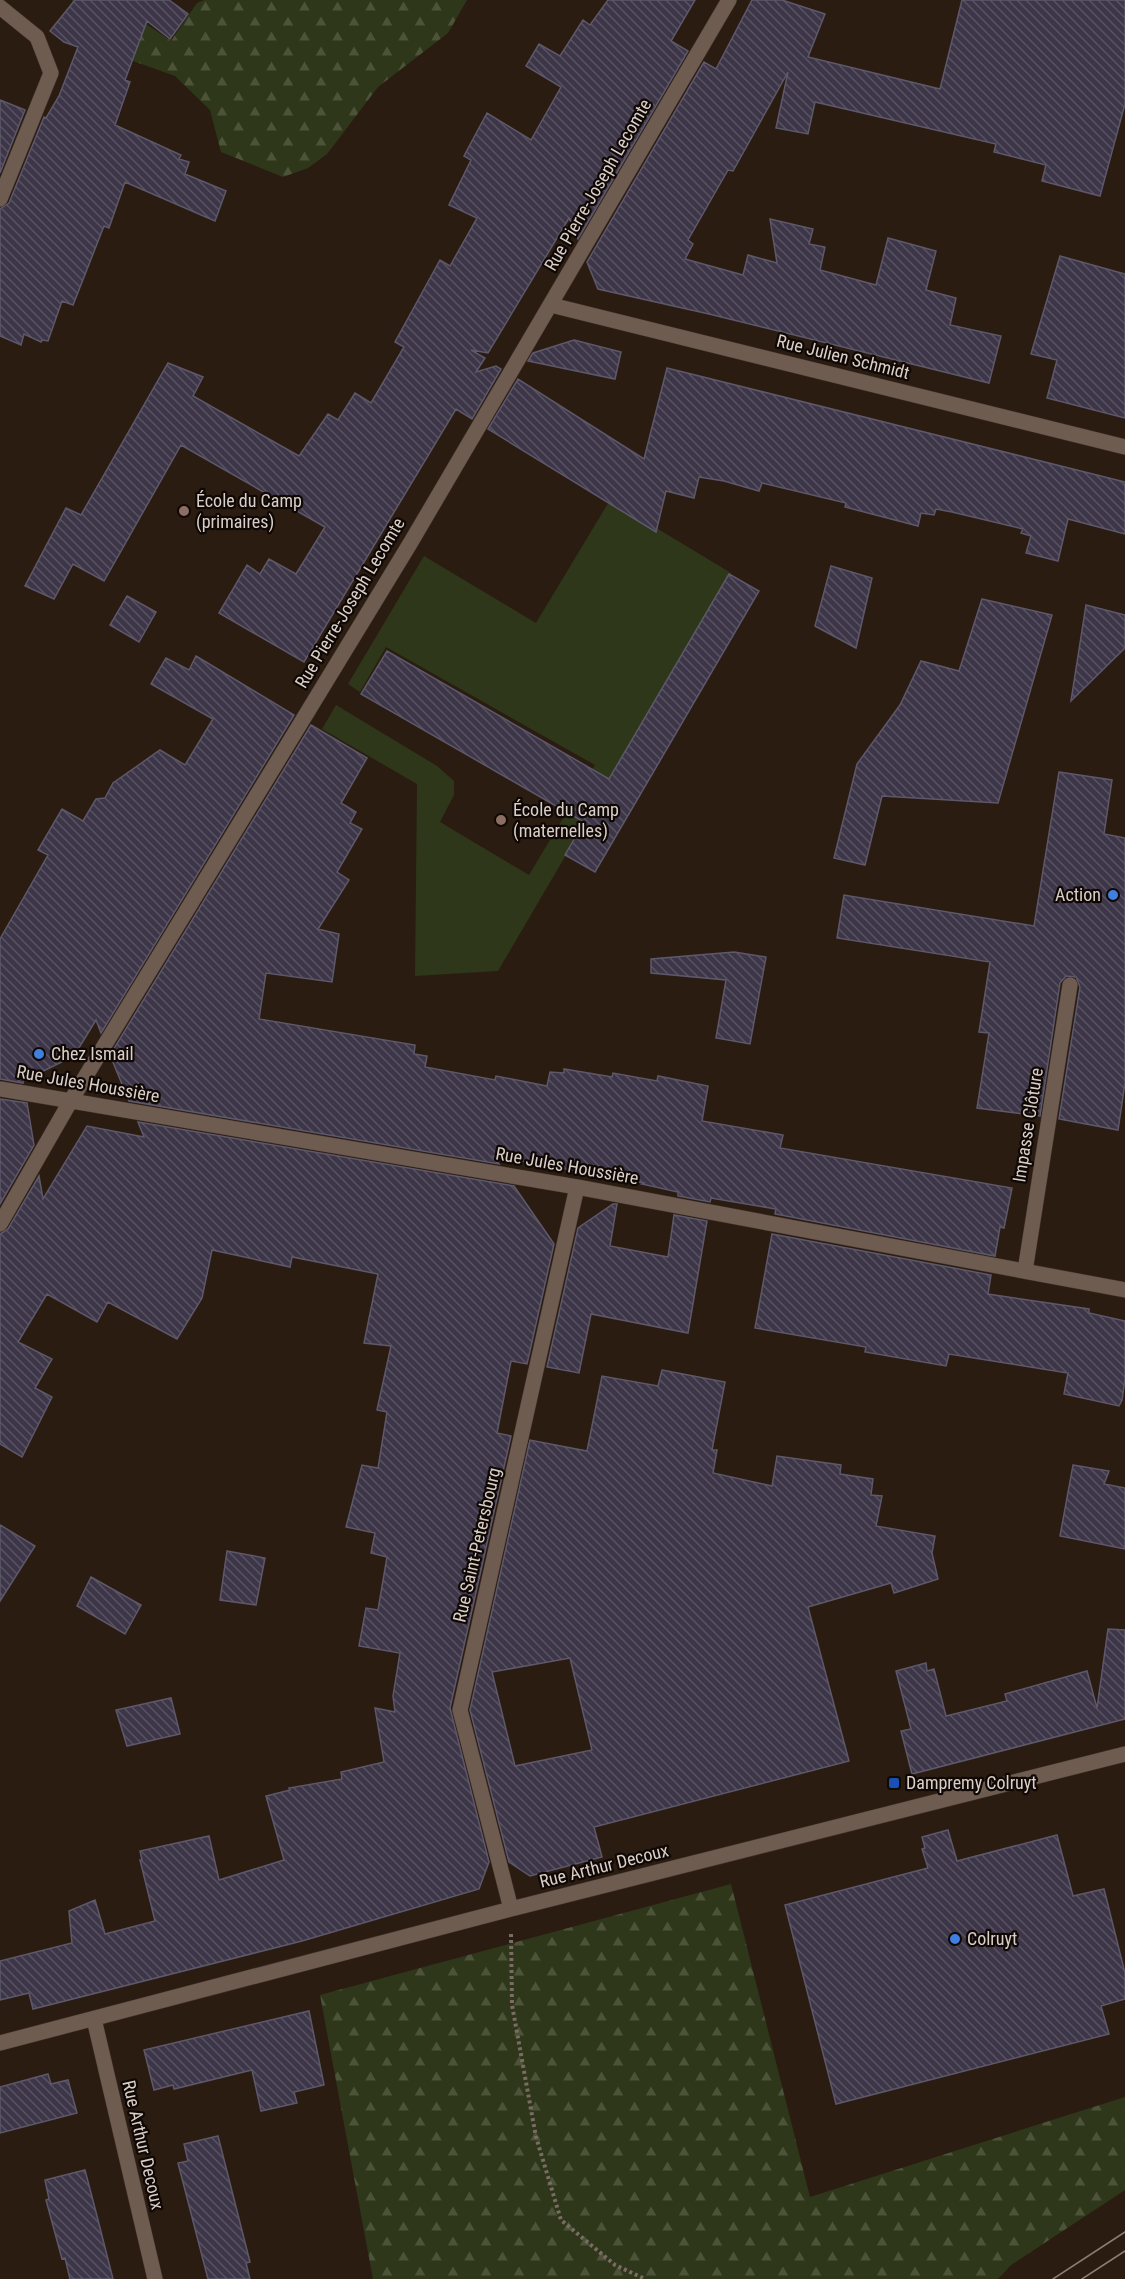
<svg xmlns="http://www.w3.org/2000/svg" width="1125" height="2279" viewBox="0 0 1125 2279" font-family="'Roboto Condensed',sans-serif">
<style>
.grass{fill:#2e3719}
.forest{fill:url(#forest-firs)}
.building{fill:url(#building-back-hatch);stroke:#5e586b;stroke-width:1.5;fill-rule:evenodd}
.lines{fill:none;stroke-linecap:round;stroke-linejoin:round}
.street-casing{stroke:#433631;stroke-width:16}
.path{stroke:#7a6c63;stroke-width:4;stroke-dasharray:3 3;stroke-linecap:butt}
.street{stroke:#6f5c50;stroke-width:15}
.tram{stroke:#8a7d74;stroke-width:1.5}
.education-dot{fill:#8d6e63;stroke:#0f0805;stroke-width:2}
.shop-dot{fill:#3f7fe0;stroke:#0f0805;stroke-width:2}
.transit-dot{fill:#1a4fb4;stroke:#0f0805;stroke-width:2}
.labels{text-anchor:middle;stroke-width:4.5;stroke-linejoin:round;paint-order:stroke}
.street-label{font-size:18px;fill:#dacfc8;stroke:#0f0805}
.poi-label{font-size:18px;fill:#dacfc8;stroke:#0f0805;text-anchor:start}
</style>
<defs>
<pattern id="forest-firs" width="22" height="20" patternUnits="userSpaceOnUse" patternTransform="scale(1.5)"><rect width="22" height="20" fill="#2e3719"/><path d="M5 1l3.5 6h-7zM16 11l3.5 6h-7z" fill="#4c5339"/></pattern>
<pattern id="building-back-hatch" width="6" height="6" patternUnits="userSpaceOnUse" patternTransform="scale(1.5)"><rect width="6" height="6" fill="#3c3648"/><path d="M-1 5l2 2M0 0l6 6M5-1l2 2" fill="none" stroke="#585261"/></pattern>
</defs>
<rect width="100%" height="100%" fill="#2b1c11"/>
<path class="grass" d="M 610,500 L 731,573 L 498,971 L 415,976 L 417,784 L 322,729 L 336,705 L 437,766 L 454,781 L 454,795 L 440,822 L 529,875 L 595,765 L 386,647 L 360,692 L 348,684 L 424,556 L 536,623 Z"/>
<path class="forest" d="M 72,0 L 111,0 L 171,41 L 197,3 L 204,0 L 467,0 L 448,33 L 378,87 L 327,154 L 308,168 L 283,177 L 221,152 L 210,110 L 175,76 L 122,57 L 89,18 L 72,4 Z
M 731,1884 L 810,2197 L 1125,2097 L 1125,2190 L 1011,2265 L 998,2279 L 373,2279 L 320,1995 Z"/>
<path class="building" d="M 75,0 L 169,0 L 188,14 L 170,39 L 147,21 L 125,80 L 130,82 L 115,125 L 181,155 L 179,159 L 189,162 L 185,174 L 226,191 L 215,221 L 125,182 L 109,228 L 104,226 L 73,305 L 62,301 L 48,341 L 42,340 L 41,342 L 24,334 L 21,345 L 0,336 L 0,209 L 9,203 L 44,117 L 46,118 L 59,96 L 78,47 L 64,42 L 50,31 Z
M 608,0 L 695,0 L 671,41 L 688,51 L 578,239 L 569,218 L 488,353 L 471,350 L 485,358 L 476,372 L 496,366 L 501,369 L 472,419 L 456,409 L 304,662 L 219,613 L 247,565 L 260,574 L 269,559 L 296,574 L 325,527 L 181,445 L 104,581 L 73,564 L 54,599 L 25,586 L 66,508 L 81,515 L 168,363 L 203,377 L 193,396 L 299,456 L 328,414 L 338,420 L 355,393 L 371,403 L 404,347 L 395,342 L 440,260 L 450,266 L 477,218 L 449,205 L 471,160 L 464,156 L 487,113 L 531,140 L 561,87 L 526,66 L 539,44 L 560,56 L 583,20 L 590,25 Z
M 752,0 L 782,0 L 825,14 L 808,57 L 940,89 L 962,0 L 1125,0 L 1125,104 L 1100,196 L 1042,181 L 1046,165 L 994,152 L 996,144 L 815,102 L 808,134 L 776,128 L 788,72 L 733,171 L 728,170 L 688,240 L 693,244 L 685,259 L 743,275 L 748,255 L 777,263 L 770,219 L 813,229 L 809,244 L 825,247 L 820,270 L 876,285 L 888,238 L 936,251 L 926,290 L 956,298 L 950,325 L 1001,336 L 989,383 L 709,314 L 598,289 L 587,262 L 704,62 L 716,69 Z
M 0,100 L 25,110 L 0,173 Z
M 1060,256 L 1125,274 L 1125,418 L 1047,398 L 1057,360 L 1031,354 Z
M 574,340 L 621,352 L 615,379 L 528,361 L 533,353 Z
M 667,368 L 1125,482 L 1125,534 L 1068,519 L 1058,561 L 1026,553 L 1031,536 L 1021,533 L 1023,529 L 952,512 L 936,509 L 934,515 L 921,513 L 918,526 L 845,507 L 846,503 L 762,483 L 759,491 L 724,481 L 699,477 L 694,498 L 666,491 L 656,532 L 488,429 L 518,379 L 644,459 Z
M 831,566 L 872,578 L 856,648 L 815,626 Z
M 729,574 L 759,591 L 595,872 L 565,855 L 584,822 L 361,694 L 387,651 L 609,779 Z
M 127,596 L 156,612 L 139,642 L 110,625 Z
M 982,599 L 1052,615 L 998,803 L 882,796 L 865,865 L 834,858 L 857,764 L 900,705 L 921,661 L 959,671 Z
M 1086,605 L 1125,615 L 1125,648 L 1071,701 Z
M 196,656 L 294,715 L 101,1033 L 96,1020 L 74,1056 L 23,1081 L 23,1083 L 0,1079 L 0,939 L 48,855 L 38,850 L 62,809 L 83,821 L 96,799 L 105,798 L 113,783 L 160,750 L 185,765 L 213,719 L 151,684 L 166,658 L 189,670 Z
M 311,725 L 367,758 L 341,803 L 356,812 L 350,823 L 362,829 L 337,872 L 349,880 L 318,929 L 339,934 L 332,982 L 266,973 L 259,1019 L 415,1045 L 414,1054 L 427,1056 L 425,1067 L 495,1080 L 496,1076 L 547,1086 L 550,1072 L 564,1073 L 564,1069 L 612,1077 L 613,1073 L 657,1081 L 658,1076 L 708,1086 L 702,1121 L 783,1135 L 780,1148 L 1012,1188 L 1004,1228 L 1000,1227 L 995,1256 L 775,1214 L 776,1209 L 711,1198 L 710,1202 L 678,1196 L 678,1192 L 642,1184 L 644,1183 L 493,1156 L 499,1164 L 129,1101 L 110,1055 Z
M 1059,772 L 1112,780 L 1104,834 L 1125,838 L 1125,1083 L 1118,1130 L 1059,1119 L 1080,987 L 1076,977 L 1066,976 L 1060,983 L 1040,1116 L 977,1108 L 989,1033 L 979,1032 L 990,962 L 837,938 L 844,895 L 1034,926 Z
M 734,952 L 766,957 L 750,1044 L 716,1038 L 726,980 L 651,973 L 651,959 Z
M 0,1099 L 27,1103 L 34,1145 L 0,1204 Z
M 138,1122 L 514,1186 L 554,1244 L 527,1364 L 511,1361 L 497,1433 L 511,1436 L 450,1708 L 489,1862 L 479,1889 L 302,1941 L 33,2009 L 29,1993 L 0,2000 L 0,1961 L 72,1943 L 69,1911 L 95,1900 L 105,1934 L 155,1921 L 140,1860 L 142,1860 L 140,1851 L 209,1836 L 219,1880 L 284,1860 L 266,1796 L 290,1790 L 289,1788 L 342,1779 L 341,1772 L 384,1762 L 375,1708 L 395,1712 L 393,1696 L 400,1653 L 359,1646 L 366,1608 L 378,1610 L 387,1557 L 371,1553 L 375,1533 L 346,1527 L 362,1465 L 378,1468 L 387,1412 L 377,1410 L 391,1346 L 364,1343 L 378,1274 L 292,1257 L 290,1267 L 212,1250 L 202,1298 L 177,1339 L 108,1302 L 97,1322 L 47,1294 L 18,1342 L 52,1359 L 35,1388 L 52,1397 L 22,1457 L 0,1444 L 0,1234 L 8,1229 L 39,1176 L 43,1199 L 87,1126 L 144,1137 Z
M 613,1204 L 617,1204 L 610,1246 L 668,1257 L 674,1215 L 707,1221 L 688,1333 L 591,1314 L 579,1373 L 547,1367 L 578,1228 Z
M 772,1234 L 991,1275 L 988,1294 L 1089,1309 L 1089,1313 L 1125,1321 L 1125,1379 L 1122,1400 L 1119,1406 L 1064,1394 L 1068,1373 L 949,1354 L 946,1366 L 865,1352 L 866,1347 L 755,1328 Z
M 662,1370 L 725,1382 L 712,1450 L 717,1450 L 713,1473 L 772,1486 L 777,1456 L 841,1465 L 840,1474 L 873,1479 L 871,1495 L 882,1496 L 876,1526 L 935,1536 L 932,1553 L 938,1579 L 894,1593 L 891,1583 L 808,1607 L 849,1761 L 594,1827 L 602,1857 L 530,1876 L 509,1862 L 470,1710 L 530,1440 L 587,1451 L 602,1376 L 658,1386 ZM 570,1658 L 592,1750 L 515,1766 L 492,1672 Z
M 1073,1465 L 1109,1471 L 1104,1484 L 1125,1488 L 1125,1549 L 1060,1536 Z
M 0,1525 L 35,1546 L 0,1601 Z
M 227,1551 L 265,1558 L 256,1605 L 220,1600 Z
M 91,1577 L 141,1605 L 125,1634 L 77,1606 Z
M 1108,1629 L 1125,1630 L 1125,1719 L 912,1774 L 901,1731 L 911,1729 L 896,1671 L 926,1663 L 927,1671 L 934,1669 L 946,1716 L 1007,1701 L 1005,1694 L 1087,1671 L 1097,1708 Z
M 171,1698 L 180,1734 L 127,1746 L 116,1710 Z
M 948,1830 L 957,1861 L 1057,1835 L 1073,1896 L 1104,1889 L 1125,1973 L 1125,1999 L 1101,2006 L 1109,2034 L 836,2104 L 785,1905 L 928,1868 L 922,1849 L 925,1848 L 922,1837 Z
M 309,2011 L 324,2085 L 294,2092 L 297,2103 L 261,2111 L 252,2070 L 174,2089 L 173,2085 L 154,2090 L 144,2050 Z
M 48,2074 L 51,2084 L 68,2080 L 77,2113 L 0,2133 L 0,2087 Z
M 218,2136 L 250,2262 L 246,2263 L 250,2279 L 208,2279 L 178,2163 L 188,2161 L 184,2144 Z
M 85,2170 L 97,2216 L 113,2279 L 70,2279 L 65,2258 L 62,2259 L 46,2200 L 49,2199 L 45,2180 Z"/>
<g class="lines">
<g class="street-casing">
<path id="street" d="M 0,7 L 37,37 L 51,73 L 0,199
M 551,305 L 1125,447
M 0,1089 L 577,1187 L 1125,1290
M 0,1224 L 70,1102 L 411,542 L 729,0
M 1025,1271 L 1070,985
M 511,1909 L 460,1710 L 577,1187
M 94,2019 L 155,2279
M 0,2043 L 511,1909 L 1125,1754"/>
</g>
<path class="path" d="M 511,1934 L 512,2005 L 536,2137 L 561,2220 L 615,2265 L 645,2279"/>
<use href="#street" class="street"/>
<path class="tram" d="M 1053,2279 L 1125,2232
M 1082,2279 L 1125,2251"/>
</g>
<g class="education-dot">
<circle cx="184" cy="511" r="6"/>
<circle cx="501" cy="820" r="6"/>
</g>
<g class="shop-dot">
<circle cx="1113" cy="895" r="6"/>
<circle cx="39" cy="1054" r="6"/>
<circle cx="955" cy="1939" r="6"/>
</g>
<rect class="transit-dot" x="888" y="1777" width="12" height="12" rx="3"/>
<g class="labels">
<g class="street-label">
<text transform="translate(598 185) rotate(-60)" y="6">Rue Pierre-Joseph Lecomte</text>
<text transform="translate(843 357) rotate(14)" y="6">Rue Julien Schmidt</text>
<text transform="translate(350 603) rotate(-59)" y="6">Rue Pierre-Joseph Lecomte</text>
<text transform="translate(88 1084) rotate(10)" y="6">Rue Jules Houssière</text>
<text transform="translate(1028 1125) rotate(-81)" y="6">Impasse Clôture</text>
<text transform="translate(567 1166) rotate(10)" y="6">Rue Jules Houssière</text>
<text transform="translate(477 1545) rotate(-77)" y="6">Rue Saint-Petersbourg</text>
<text transform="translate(604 1866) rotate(-14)" y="6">Rue Arthur Decoux</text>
<text transform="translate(143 2145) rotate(77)" y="6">Rue Arthur Decoux</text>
</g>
<g class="poi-label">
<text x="196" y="507">École du Camp<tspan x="196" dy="21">(primaires)</tspan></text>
<text x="513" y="816">École du Camp<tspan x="513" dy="21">(maternelles)</tspan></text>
<text x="1101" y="901" text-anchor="end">Action</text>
<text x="51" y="1060">Chez Ismail</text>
<text x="906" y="1789">Dampremy Colruyt</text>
<text x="967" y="1945">Colruyt</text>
</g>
</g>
</svg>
